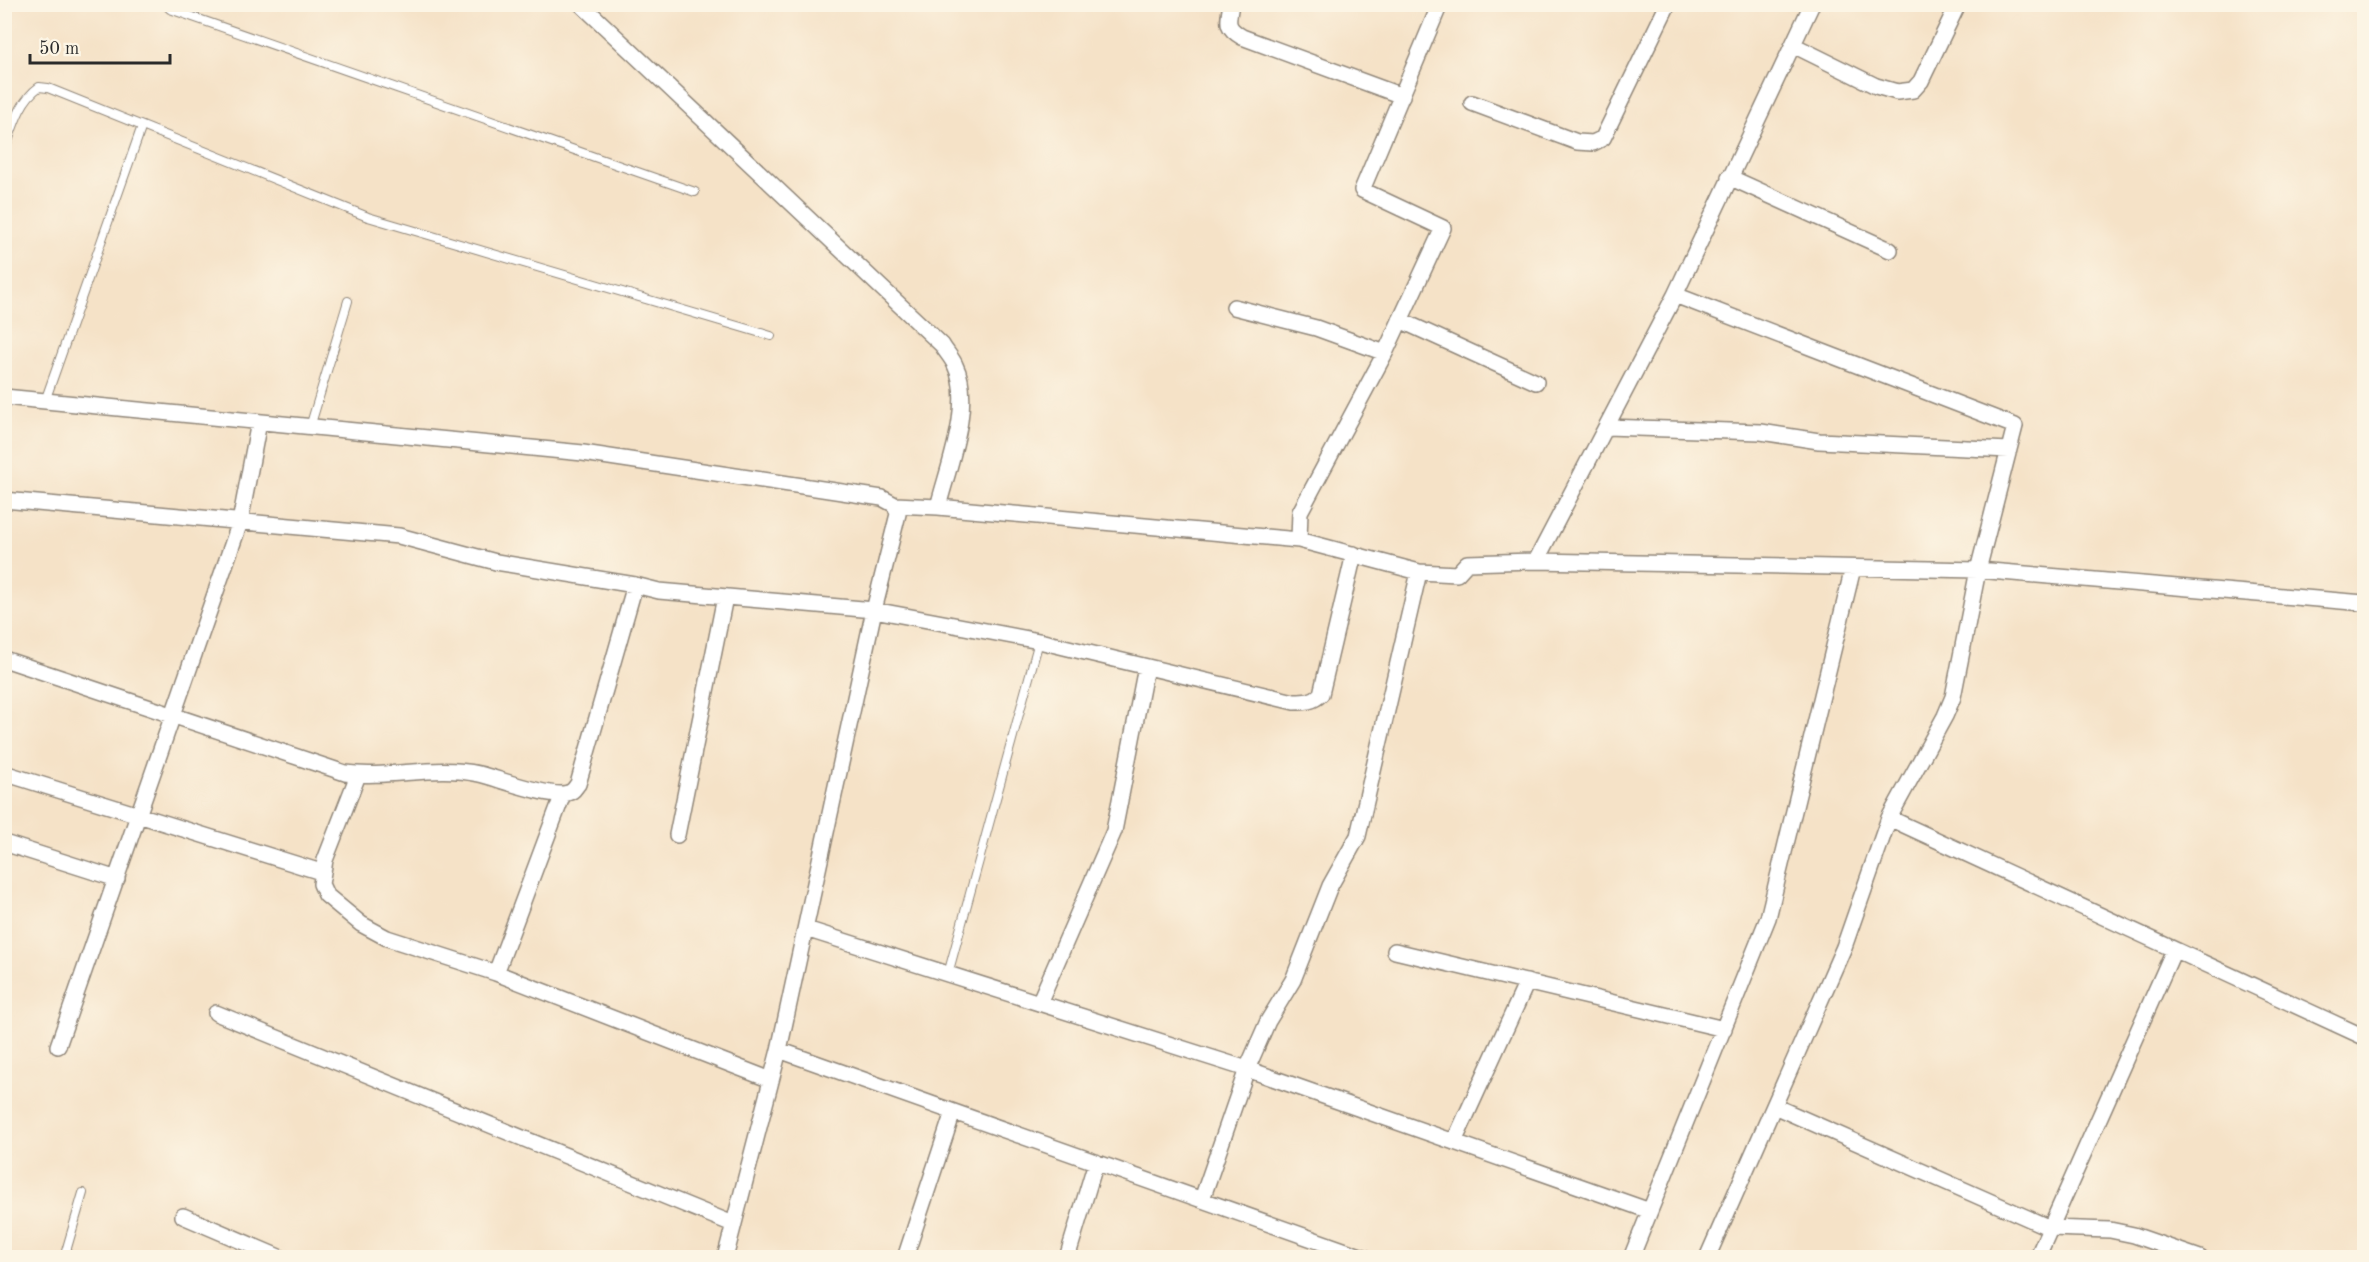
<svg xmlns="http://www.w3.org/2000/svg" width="2369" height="1262" viewBox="0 0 2369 1262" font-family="'Old Standard TT',serif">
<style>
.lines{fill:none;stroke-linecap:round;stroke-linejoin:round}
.service-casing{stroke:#908679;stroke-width:10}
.minor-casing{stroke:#908679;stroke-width:18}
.service{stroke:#fff;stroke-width:8}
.minor{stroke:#fff;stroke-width:15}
</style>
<rect width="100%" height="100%" fill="#fcf5e5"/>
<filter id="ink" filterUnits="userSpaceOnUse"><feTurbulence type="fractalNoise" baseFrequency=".0167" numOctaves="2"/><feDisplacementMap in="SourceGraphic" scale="12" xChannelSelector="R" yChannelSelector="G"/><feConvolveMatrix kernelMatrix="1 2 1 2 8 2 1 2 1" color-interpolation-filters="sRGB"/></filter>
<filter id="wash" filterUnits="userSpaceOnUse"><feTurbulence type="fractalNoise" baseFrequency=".008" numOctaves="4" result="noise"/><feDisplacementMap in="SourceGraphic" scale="24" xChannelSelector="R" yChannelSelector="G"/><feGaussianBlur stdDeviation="1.35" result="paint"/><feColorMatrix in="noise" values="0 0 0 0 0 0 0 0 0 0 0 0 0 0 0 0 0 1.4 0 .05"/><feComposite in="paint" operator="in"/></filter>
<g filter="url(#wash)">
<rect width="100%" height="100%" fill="#f5e2c7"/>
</g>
<g filter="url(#ink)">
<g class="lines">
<g class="service-casing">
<path id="service" d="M 165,4 L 170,9 L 695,192
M 4,152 C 13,129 18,102 39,87 L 48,88 L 368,217 L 771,336
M 45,401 L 142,126
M 310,427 L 348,301
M 948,974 L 1039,641
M 64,1258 L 83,1193"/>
</g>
<g class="minor-casing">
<path id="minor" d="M 581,4 L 942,345 C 946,352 952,358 955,365 C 974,403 948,467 938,507
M 1231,4 C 1228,22 1225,27 1242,37 L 1402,96
M 1440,4 L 1362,190 L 1443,228 L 1385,353 L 1300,512 L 1299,540 L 1419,572 L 1457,574 L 1467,563 L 1536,561 L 1978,570 L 2015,426 L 1675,295 L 1812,4
M 1793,45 L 1876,86 L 1897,92 L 1913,90 L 1921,81 L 1958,4
M 1472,103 L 1577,142 L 1593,143 L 1603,138 L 1668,4
M 1729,177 L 1890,250
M 1234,307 L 1316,328 L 1385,353
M 1400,320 L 1536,382
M 4,397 L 583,453 L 882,498 L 895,505 L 898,514 L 874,610 L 779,1050 L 725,1258
M 1606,427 L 1761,432 L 1819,441 L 2009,450
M 4,500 L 399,536 L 496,562 L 635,585 L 659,591 L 874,610 L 1039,641 L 1294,702 C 1305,702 1313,702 1321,694 L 1354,554
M 895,505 L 938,507 L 1299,540
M 1536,561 L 1675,295
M 4,659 L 345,773 C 389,779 435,764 479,774 C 498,778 557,802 572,791 C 575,789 576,786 578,784 L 635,585
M 4,773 L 321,872
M 358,775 L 325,860 L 321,884 L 326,895 L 361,924 L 387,938 L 496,973 L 771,1080
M 1889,818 L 2364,1037
M 677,835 L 725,597
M 4,843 L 117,879
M 806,929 L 1247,1069 L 1650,1211
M 1395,951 L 1724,1029
M 496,973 L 563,794
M 1039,1003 L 1114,831 L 1146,667
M 216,1013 L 733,1224
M 58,1046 L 240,522 L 259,422
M 779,1050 L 1366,1258
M 1774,1106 L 2050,1228 L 2110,1230 L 2134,1235 L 2200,1258
M 1454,1142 L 1527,982
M 1202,1199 L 1247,1069 L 1268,1021 L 1293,980 L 1330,886 L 1358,836 L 1419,572
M 183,1216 L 281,1258
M 905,1258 L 953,1112
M 1067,1258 L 1096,1162
M 1631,1258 L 1768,918 L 1853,568
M 1707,1258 L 1844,947 L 1889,818 L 1945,716 L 1953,697 L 1978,570 L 2364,603
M 2037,1258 L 2174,950"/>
</g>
<use href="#service" class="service"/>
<use href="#minor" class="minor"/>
</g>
</g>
<rect width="2369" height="1262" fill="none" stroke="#fcf5e5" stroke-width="24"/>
<path d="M30 54v9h140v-9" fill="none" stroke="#2b2b2b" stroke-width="3"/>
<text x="39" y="54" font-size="18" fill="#2b2b2b" stroke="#fcf5e5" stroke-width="4.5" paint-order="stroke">50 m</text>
</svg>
